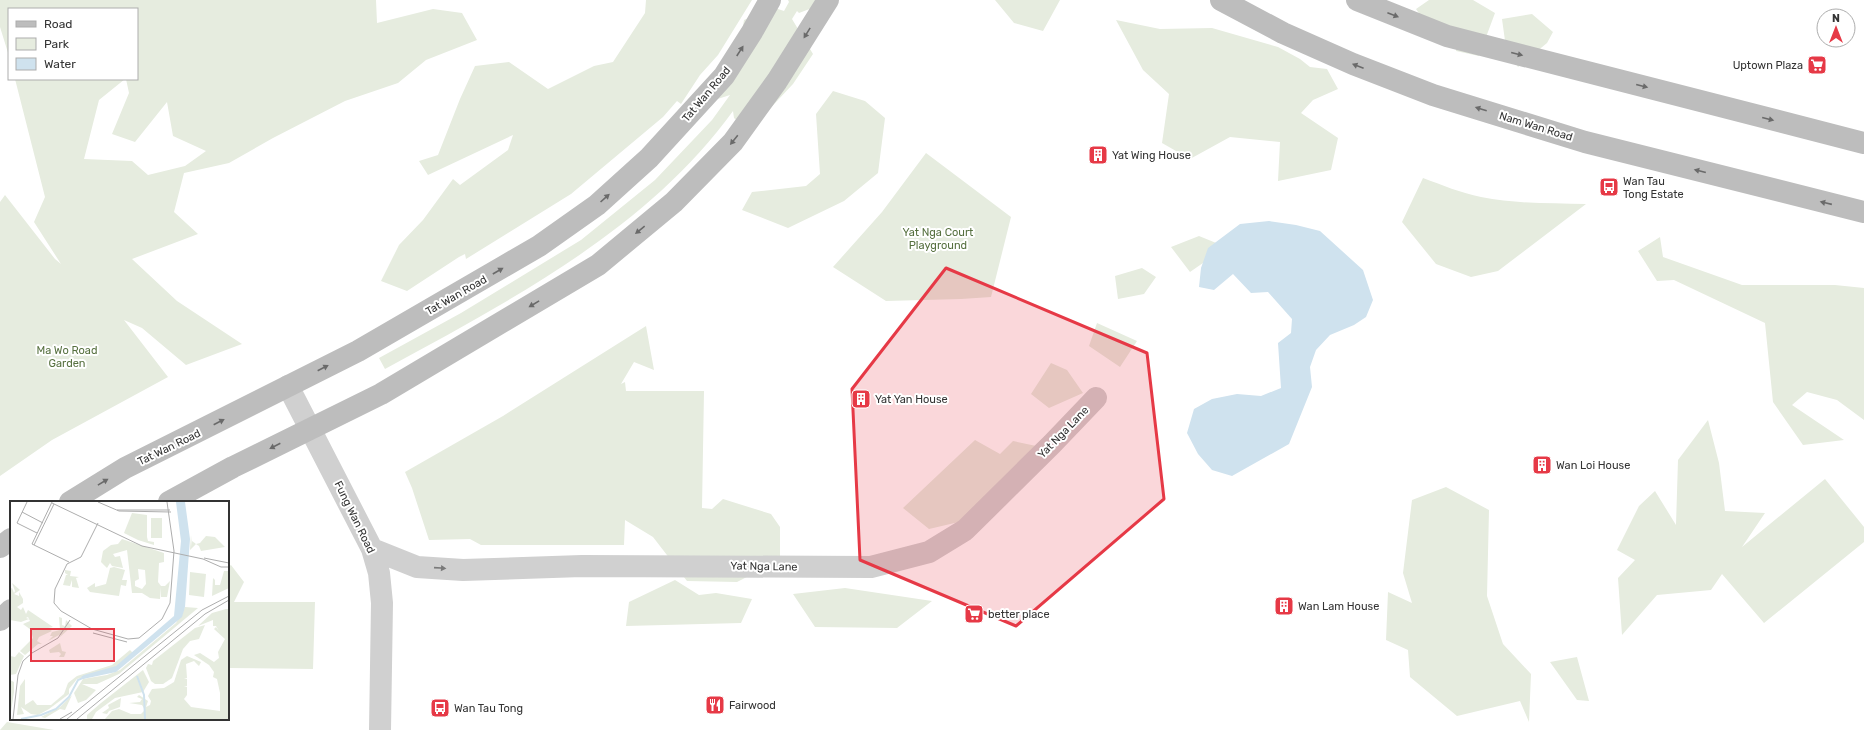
<svg xmlns="http://www.w3.org/2000/svg" width="1864" height="730" viewBox="0 0 1864 730" font-family="Rubik,sans-serif">
<style>
.green{fill:#e6ecdf}
.water{fill:#cfe2ee}
.lines{fill:none;stroke-linecap:round;stroke-linejoin:round}
.minor{stroke:#d0d0d0;stroke-width:22}
.secondary{stroke:#bdbdbd;stroke-width:22}
.oneway{fill:#6a6a6a}
.oneway2{fill:#7a7a7a}
.marked{fill:#e63946;fill-opacity:0.2;stroke:#e63946;stroke-width:3;stroke-linejoin:round}
.labels{text-anchor:middle;stroke-width:4;stroke-linejoin:round;paint-order:stroke}
.poi-label{font-size:11px;fill:#333;stroke:#fff;text-anchor:start}
.street-label{font-size:11px;fill:#333;stroke:#fff}
.park-label{font-size:11px;fill:#56703f;stroke:#fff}
.inset-river{fill:none;stroke:#cfe2ee;stroke-width:2}
.inset-road{fill:none;stroke:#adadad;stroke-width:1}
.view{fill:#e63946;fill-opacity:0.15;stroke:#e63946;stroke-width:2}
.inset-edge{fill:none;stroke:#333;stroke-width:2}
</style>
<rect width="100%" height="100%" fill="#fff"/>
<path class="green" d="M 0,0 L 376,0 L 377,23 L 433,9 L 462,13 L 477,40 L 426,60 L 398,83 L 345,101 L 273,138 L 229,163 L 184,173 L 174,212 L 198,234 L 132,259 L 177,301 L 242,344 L 186,365 L 142,328 L 124,320 L 168,377 L 52,440 L 0,476 L 0,202 L 5,195 L 55,259 L 61,264 L 34,222 L 45,197 L 15,79 L 125,79 L 99,100 L 84,159 L 132,161 L 148,175 L 185,166 L 206,151 L 173,136 L 167,102 L 135,142 L 112,134 L 129,93 L 126,79 L 137,79 L 137,9 L 9,9 L 9,56 L 0,27 Z
M 646,0 L 752,0 L 718,55 L 700,75 L 681,104 L 677,101 L 663,117 L 571,194 L 466,259 L 465,254 L 459,257 L 407,291 L 381,281 L 399,245 L 423,220 L 453,179 L 460,185 L 508,150 L 513,135 L 428,175 L 419,161 L 438,155 L 460,99 L 475,66 L 509,62 L 548,89 L 594,66 L 613,62 L 645,13 Z
M 788,0 L 833,0 L 799,13 L 797,11 L 792,19 L 813,54 L 793,84 L 749,131 L 734,118 L 733,111 C 647,230 511,300 385,369 L 379,358 L 461,313 L 581,240 L 655,180 L 712,120 L 730,95 L 696,106 L 739,50 L 744,20 L 772,7 L 784,11 L 789,2 Z
M 995,0 L 1060,0 L 1043,31 L 1014,23 Z
M 1429,0 L 1473,0 L 1495,13 L 1479,56 L 1456,51 L 1457,34 L 1425,22 L 1416,9 Z
M 1532,14 L 1553,32 L 1547,43 L 1518,67 L 1506,48 L 1502,19 Z
M 1116,20 L 1160,29 L 1212,28 L 1278,47 L 1300,59 L 1310,67 L 1327,69 L 1338,89 L 1313,100 L 1301,113 L 1338,138 L 1331,170 L 1278,181 L 1280,142 L 1230,137 L 1190,159 L 1162,143 L 1169,94 L 1143,70 Z
M 833,91 L 865,101 L 885,118 L 878,173 L 844,201 L 788,228 L 742,210 L 752,192 L 806,186 L 820,174 L 816,114 Z
M 926,153 L 1011,217 L 991,297 L 961,299 L 886,301 L 833,267 L 882,212 Z
M 1423,178 C 1442,185 1461,193 1481,197 C 1516,204 1551,203 1586,204 L 1498,271 L 1471,277 L 1436,264 L 1402,222 Z
M 1199,236 L 1226,247 L 1190,272 L 1171,247 Z
M 1660,237 L 1663,257 L 1742,285 L 1835,285 L 1864,288 L 1864,420 L 1837,400 L 1807,392 L 1792,405 L 1844,440 L 1803,445 L 1773,402 L 1765,323 L 1674,280 L 1657,281 L 1638,251 Z
M 1142,268 L 1156,277 L 1144,294 L 1118,299 L 1115,276 Z
M 1097,323 L 1137,341 L 1120,367 L 1089,346 Z
M 646,326 L 654,370 L 634,362 L 621,384 L 625,382 L 626,391 L 704,391 L 702,508 L 712,509 L 723,499 L 771,514 L 780,527 L 780,560 L 737,582 L 687,581 L 653,537 L 625,520 L 624,545 L 481,545 L 470,539 L 429,540 L 412,488 L 405,472 L 503,416 Z
M 1051,363 L 1067,370 L 1083,393 L 1049,408 L 1031,394 Z
M 1708,420 L 1719,463 L 1725,511 L 1765,513 L 1742,547 L 1825,479 L 1864,527 L 1864,542 L 1764,623 L 1722,574 L 1711,590 L 1657,595 L 1622,635 L 1618,578 L 1635,560 L 1617,550 L 1639,506 L 1655,491 L 1676,525 L 1678,460 Z
M 975,440 L 1000,454 L 1013,441 L 1041,447 L 997,513 L 929,529 L 903,508 Z
M 1446,487 L 1489,510 L 1487,596 L 1503,644 L 1531,674 L 1529,722 L 1520,701 L 1457,716 L 1410,677 L 1408,650 L 1386,640 L 1388,592 L 1412,603 L 1403,573 L 1412,500 Z
M 231,565 L 244,582 L 234,602 L 315,602 L 313,669 L 228,668 L 228,567 Z
M 675,580 L 699,595 L 716,593 L 752,599 L 741,623 L 626,626 L 629,602 Z
M 845,588 L 932,601 L 897,628 L 815,627 L 793,594 Z
M 1577,657 L 1589,701 L 1577,700 L 1550,662 Z
M 7,722 L 54,730 L 0,730 Z"/>
<path class="water" d="M 1269,221 L 1296,225 L 1320,231 L 1363,270 L 1373,300 L 1366,317 L 1354,325 L 1330,335 L 1316,350 L 1310,367 L 1312,387 L 1289,444 L 1232,476 L 1212,470 L 1198,454 L 1187,433 L 1194,409 L 1212,399 L 1237,394 L 1261,396 L 1281,388 L 1278,343 L 1291,333 L 1292,319 L 1268,292 L 1251,293 L 1233,274 L 1214,290 L 1199,287 L 1201,268 L 1208,248 L 1240,224 Z"/>
<g class="lines">
<path class="minor" d="M 288,386 L 372,549 L 379,573 L 382,603 L 380,730
M 372,549 L 417,567 L 463,570 L 582,566 L 871,567 L 929,552 L 965,530 L 1052,444 L 1096,398"/>
<path class="secondary" d="M 1221,0 L 1283,33 L 1353,64 L 1433,95 L 1585,142 L 1864,212
M 1357,0 L 1447,36 L 1864,143
M 70,502 L 125,468 L 358,351 L 539,246 L 597,205 L 649,158 L 724,76 L 752,32 L 770,0
M 169,502 L 233,467 L 381,394 L 598,265 L 674,202 L 733,142 L 777,81 L 828,0
M 0,547 L 11,539
M 0,620 L 11,610"/>
</g>
<defs><path id="oneway-solid" d="M-6-.8H1V-3.2L6.5 0L1 3.2V.8H-6Z"/></defs>
<g class="oneway">
<use href="#oneway-solid" transform="translate(1393 15) rotate(21)"/>
<use href="#oneway-solid" transform="translate(807 33) rotate(122)"/>
<use href="#oneway-solid" transform="translate(740 51) rotate(-57)"/>
<use href="#oneway-solid" transform="translate(1517 54) rotate(14)"/>
<use href="#oneway-solid" transform="translate(1358 66) rotate(-159)"/>
<use href="#oneway-solid" transform="translate(1642 86) rotate(14)"/>
<use href="#oneway-solid" transform="translate(1481 109) rotate(-163)"/>
<use href="#oneway-solid" transform="translate(1768 119) rotate(14)"/>
<use href="#oneway-solid" transform="translate(734 140) rotate(129)"/>
<use href="#oneway-solid" transform="translate(1700 171) rotate(-166)"/>
<use href="#oneway-solid" transform="translate(605 198) rotate(-42)"/>
<use href="#oneway-solid" transform="translate(1826 203) rotate(-167)"/>
<use href="#oneway-solid" transform="translate(640 230) rotate(141)"/>
<use href="#oneway-solid" transform="translate(498 271) rotate(-30)"/>
<use href="#oneway-solid" transform="translate(534 304) rotate(149)"/>
<use href="#oneway-solid" transform="translate(323 368) rotate(-27)"/>
<use href="#oneway-solid" transform="translate(219 422) rotate(-27)"/>
<use href="#oneway-solid" transform="translate(275 446) rotate(153)"/>
<use href="#oneway-solid" transform="translate(103 482) rotate(-31)"/>
</g>
<use class="oneway2" href="#oneway-solid" transform="translate(440 568) rotate(4)"/>
<path class="marked" d="M 946,268 L 1147,353 L 1164,499 L 1016,626 L 860,560 L 852,389 Z"/>
<defs>
<g id="supermarket-square" transform="scale(1)"><rect x="-9" y="-9" width="18" height="18" rx="4" fill="#e63946" stroke="#fff"/><path d="M-6-5.5h2.5l.6 2H6L4.5 2H-2.5L-4.4-4H-6ZM-1.5 3.2a1.3 1.3 0 1 0 .1 0ZM3 3.2a1.3 1.3 0 1 0 .1 0Z" fill="#fff"/></g>
<g id="building-square" transform="scale(1)"><rect x="-9" y="-9" width="18" height="18" rx="4" fill="#e63946" stroke="#fff"/><path d="M-4-6H4V6H1V3H-1V6H-4ZM-2.5-4.3h1.7v1.8h-1.7ZM.8-4.3h1.7v1.8H.8ZM-2.5-1h1.7V.8h-1.7ZM.8-1h1.7V.8H.8Z" fill="#fff"/></g>
<g id="bus-square" transform="scale(1)"><rect x="-9" y="-9" width="18" height="18" rx="4" fill="#e63946" stroke="#fff"/><path d="M-5-6H5V4H4V6H2V4H-2V6H-4V4H-5ZM-3.5-4V0h7V-4ZM-3.5 1.2v1.5H-2V1.2ZM2 1.2v1.5H3.5V1.2Z" fill="#fff"/></g>
<g id="restaurant-square" transform="scale(1)"><rect x="-9" y="-9" width="18" height="18" rx="4" fill="#e63946" stroke="#fff"/><path d="M-5-6h1v4h1v-4h1v4h1v-4h1v5L-1.5 .5V6h-2V.5L-5-1ZM5-6V6H3V1.5H1.5Q1.5-4 5-6Z" fill="#fff"/></g>
</defs>
<g fill-rule="evenodd">
<use href="#supermarket-square" x="1817" y="65"/>
<use href="#building-square" x="1098" y="155"/>
<use href="#bus-square" x="1609" y="187"/>
<use href="#building-square" x="861" y="399"/>
<use href="#building-square" x="1542" y="465"/>
<use href="#building-square" x="1284" y="606"/>
<use href="#supermarket-square" x="974" y="614"/>
<use href="#restaurant-square" x="715" y="705"/>
<use href="#bus-square" x="440" y="708"/>
</g>
<g class="labels">
<g class="poi-label">
<text x="1803" y="69" text-anchor="end">Uptown Plaza</text>
<text x="1112" y="159">Yat Wing House</text>
<text x="1623" y="185">Wan Tau<tspan x="1623" dy="13">Tong Estate</tspan></text>
<text x="875" y="403">Yat Yan House</text>
<text x="1556" y="469">Wan Loi House</text>
<text x="1298" y="610">Wan Lam House</text>
<text x="988" y="618">better place</text>
<text x="729" y="709">Fairwood</text>
<text x="454" y="712">Wan Tau Tong</text>
</g>
<g class="street-label">
<text transform="translate(706 94) rotate(-50)" y="4">Tat Wan Road</text>
<text transform="translate(1536 126) rotate(17)" y="4">Nam Wan Road</text>
<text transform="translate(456 295) rotate(-30)" y="4">Tat Wan Road</text>
<text transform="translate(1063 432) rotate(-46)" y="4">Yat Nga Lane</text>
<text transform="translate(169 447) rotate(-26)" y="4">Tat Wan Road</text>
<text transform="translate(355 517) rotate(64)" y="4">Fung Wan Road</text>
<text transform="translate(764 566) rotate(1)" y="4">Yat Nga Lane</text>
</g>
<g class="park-label">
<text x="938" y="236">Yat Nga Court<tspan x="938" dy="13">Playground</tspan></text>
<text x="67" y="354">Ma Wo Road<tspan x="67" dy="13">Garden</tspan></text>
</g>
</g>
<g transform="translate(10 501)">
<rect width="219" height="219" fill="#fff"/>
<path d="M 122,12 L 137,14 L 137,36 L 138,40 L 144,41 L 144,44 L 128,39 L 114,32 ZM 141,17 L 152,17 L 152,37 L 141,37 ZM 181,34 L 182,46 L 182,40 L 186,43 L 190,42 L 196,35 L 205,36 L 215,46 L 191,50 L 189,45 L 186,43 L 180,49 ZM 112,38 L 154,52 L 154,61 L 149,62 L 148,81 L 151,85 L 155,85 L 160,80 L 157,96 L 151,96 L 151,86 L 150,98 L 140,97 L 132,92 L 122,92 L 117,49 L 103,53 L 105,56 L 110,55 L 113,67 L 102,65 L 100,62 L 97,67 L 91,61 L 93,50 L 101,44 L 108,43 ZM 128,68 L 135,69 L 136,83 L 132,88 L 125,85 L 125,80 L 129,78 ZM 104,66 L 115,69 L 112,79 L 117,79 L 116,85 L 111,84 L 109,95 L 80,91 L 77,87 L 85,82 L 85,86 L 96,83 L 100,67 ZM 55,69 L 61,70 L 60,75 L 69,76 L 66,77 L 69,87 L 62,86 L 62,79 L 60,85 L 53,84 L 56,74 L 58,74 L 55,72 ZM 214,70 L 219,70 L 219,87 L 202,95 L 203,77 L 205,79 L 205,84 L 210,84 ZM 180,71 L 196,73 L 194,96 L 179,94 ZM 2,82 L 10,89 L 4,93 L 9,95 L 9,91 L 13,98 L 13,102 L 7,106 L 11,109 L 13,106 L 16,113 L 18,109 L 43,126 L 38,127 L 42,130 L 29,136 L 27,140 L 32,143 L 28,143 L 15,154 L 10,150 L 23,137 L 21,129 L 13,123 L 20,120 L 18,116 L 16,117 L 19,118 L 11,121 L 0,119 L 0,88 L 2,87 L 4,92 L 5,90 ZM 175,106 L 188,107 L 109,173 L 87,183 L 72,183 L 86,189 L 76,199 L 68,202 L 64,192 L 73,178 L 97,174 L 110,169 L 166,122 ZM 216,108 L 219,108 L 219,218 L 95,218 L 102,210 L 109,208 L 121,213 L 131,213 L 135,209 L 132,204 L 119,202 L 130,201 L 132,198 L 127,196 L 129,194 L 138,200 L 136,206 L 140,204 L 141,200 L 138,195 L 142,188 L 154,187 L 164,181 L 171,159 L 177,155 L 191,161 L 189,165 L 184,160 L 176,163 L 177,177 L 174,178 L 177,178 L 177,185 L 174,186 L 177,186 L 177,194 L 174,198 L 181,206 L 210,210 L 210,192 L 207,178 L 203,176 L 204,171 L 199,164 L 184,154 L 190,152 L 204,161 L 209,157 L 208,151 L 215,138 L 204,128 L 206,126 L 209,130 L 206,125 L 203,125 L 203,119 L 188,125 L 202,112 ZM 49,116 L 52,117 L 52,124 L 55,125 L 56,119 L 62,125 L 50,136 L 51,133 L 38,140 L 43,135 L 40,135 L 42,131 L 50,129 ZM 195,124 L 189,138 L 180,140 L 173,148 L 162,177 L 153,183 L 145,183 L 141,180 L 136,167 L 138,163 L 142,164 L 143,160 L 185,127 ZM 50,142 L 52,150 L 56,151 L 54,156 L 49,156 L 51,153 L 49,151 L 40,152 L 39,149 ZM 120,149 L 123,152 L 104,167 L 67,178 L 59,188 L 59,193 L 39,208 L 28,214 L 21,213 L 11,206 L 14,213 L 7,214 L 10,185 L 15,178 L 15,204 L 23,199 L 27,204 L 41,204 L 54,193 L 58,182 L 67,175 L 102,164 ZM 9,151 L 14,155 L 6,173 L 0,174 L 0,155 L 5,156 ZM 133,169 L 139,181 L 133,191 L 105,197 L 86,211 L 82,218 L 77,218 L 77,214 L 91,202 ZM 0,179 L 4,181 L 4,191 L 0,217 ZM 62,194 L 55,209 L 50,208 L 35,217 L 31,216 L 50,206 ZM 111,197 L 110,206 L 99,210 L 97,213 L 92,212 L 99,207 L 98,204 Z" fill="#e6ecdf" fill-rule="evenodd"/>
<path d="M 166,1 L 175,1 L 180,38 L 175,106 L 172,116 L 106,171 L 73,178 L 71,176 L 74,174 L 106,165 L 164,115 L 171,40 Z" fill="#cfe2ee"/>
<path class="inset-river" d="M 127,175 L 134,194 L 135,218M 11,218 L 31,214 L 46,208 L 59,196 L 68,179 L 75,176"/>
<path class="inset-road" d="M 17,1 L 7,22 L 27,32M 42,1 L 22,43 L 59,61M 88,1 L 109,10 L 161,11M 42,2 L 132,45 L 193,58 L 211,66 L 219,66M 107,9 L 160,9M 12,11 L 33,22M 88,22 L 71,56 L 57,63 L 45,88 L 44,102 L 51,110 L 82,128 L 118,138 L 129,137 L 152,118 L 160,102 L 164,50 L 157,1M 24,44 L 44,3M 194,57 L 219,62M 83,132 L 117,141M 3,218 L 8,174 L 13,160 L 22,152 L 48,137 L 60,119M 50,218 L 62,211M 57,218 L 192,109 L 219,95M 67,218 L 195,113 L 219,99"/>
<path class="view" d="M 21,128 L 104,128 L 104,160 L 21,160 Z"/>
<rect width="219" height="219" class="inset-edge"/>
</g>
<rect x="8" y="8" width="130" height="72" fill="#ffffff" stroke="#adadad"/>
<rect x="16" y="21" width="20" height="6" fill="#bdbdbd" stroke="#adadad"/>
<text x="44" y="28" font-size="12" fill="#333333">Road</text>
<rect x="16" y="38" width="20" height="12" fill="#e6ecdf" stroke="#adadad"/>
<text x="44" y="48" font-size="12" fill="#333333">Park</text>
<rect x="16" y="58" width="20" height="12" fill="#cfe2ee" stroke="#adadad"/>
<text x="44" y="68" font-size="12" fill="#333333">Water</text>
<g transform="translate(1836 28)"><circle r="19" fill="#ffffff" stroke="#adadad"/>
<path d="M0-3L7 15L0 10L-7 15Z" fill="#e63946"/>
<text y="-6" font-size="11" font-weight="bold" text-anchor="middle" fill="#333333">N</text>
</g>
</svg>
